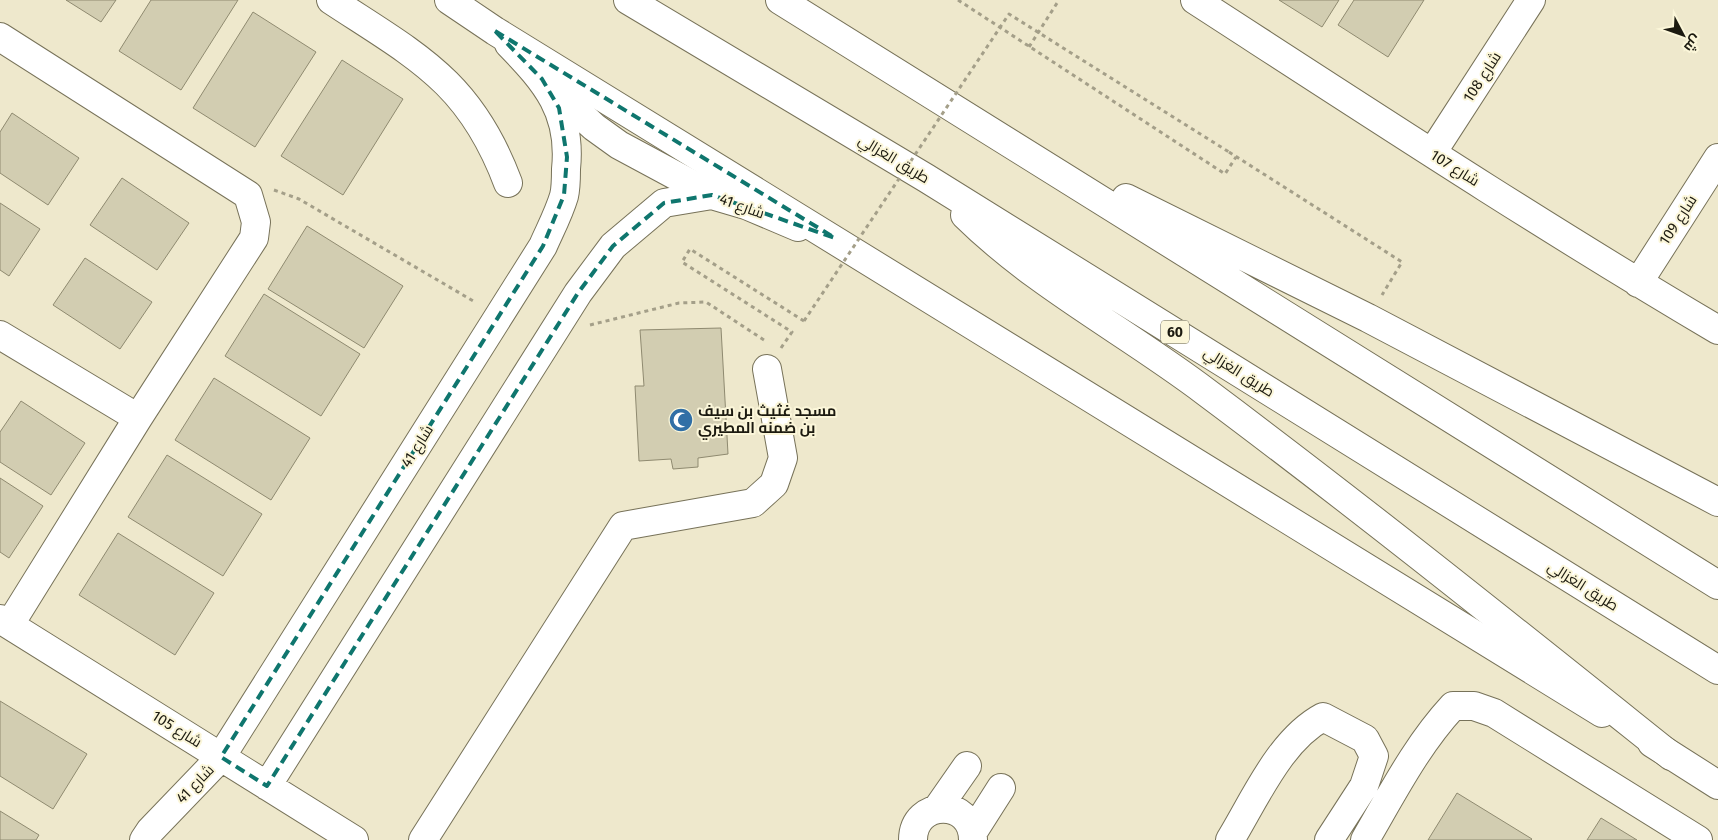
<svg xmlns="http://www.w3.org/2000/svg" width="1718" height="840" viewBox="0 0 1718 840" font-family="'Fira Sans',Cairo,sans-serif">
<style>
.building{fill:#d2cdb1;stroke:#8f8a70}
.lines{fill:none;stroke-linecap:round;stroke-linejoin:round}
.minor-casing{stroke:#777259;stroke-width:30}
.major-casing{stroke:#777259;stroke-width:30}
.highway-casing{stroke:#777259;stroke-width:30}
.path{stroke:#a49f89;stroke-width:3;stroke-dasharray:4 4;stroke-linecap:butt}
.minor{stroke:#fff;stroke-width:28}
.major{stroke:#fff;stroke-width:28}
.highway{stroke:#fff;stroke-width:28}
.path-bridge{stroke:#a49f89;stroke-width:3;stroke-dasharray:4 4;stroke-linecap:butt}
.marked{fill:none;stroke:#0f766e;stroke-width:4;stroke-dasharray:10 6;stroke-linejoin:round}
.labels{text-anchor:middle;stroke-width:4;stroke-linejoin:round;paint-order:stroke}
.shield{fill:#fbf6d9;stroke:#5f5c4c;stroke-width:1}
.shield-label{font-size:14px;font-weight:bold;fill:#1c1a10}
.street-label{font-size:15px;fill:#1c1a10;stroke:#fbf6d9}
.poi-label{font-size:15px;font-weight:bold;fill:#1c1a10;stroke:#fbf6d9;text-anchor:start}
</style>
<rect width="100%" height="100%" fill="#eee8cc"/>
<path class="building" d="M 66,0 L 116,0 L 101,22 Z
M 151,0 L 238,0 L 181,90 L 119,51 Z
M 1279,0 L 1339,0 L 1322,27 Z
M 1354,0 L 1424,0 L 1388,57 L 1338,25 Z
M 253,12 L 316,52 L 255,147 L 193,108 Z
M 342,60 L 403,99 L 343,195 L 281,156 Z
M 12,113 L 79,158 L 48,205 L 0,173 L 0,132 Z
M 122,178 L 189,223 L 157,270 L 90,225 Z
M 0,203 L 40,229 L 9,276 L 0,270 Z
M 307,226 L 403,286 L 364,348 L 268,289 Z
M 85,258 L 152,302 L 120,349 L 53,305 Z
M 264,294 L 360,354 L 321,416 L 225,356 Z
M 721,328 L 728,454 L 698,458 L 698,467 L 673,469 L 671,459 L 639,461 L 635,386 L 644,386 L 640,330 Z
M 214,378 L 310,438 L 271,500 L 175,440 Z
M 21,401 L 85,443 L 51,495 L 0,462 L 0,432 Z
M 167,455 L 262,514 L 223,576 L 128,517 Z
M 0,478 L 43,506 L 9,558 L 0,552 Z
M 118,533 L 214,593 L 175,655 L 79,595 Z
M 0,701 L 87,754 L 53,809 L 0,776 Z
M 1457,793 L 1532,839 L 1531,840 L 1428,840 Z
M 0,811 L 39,835 L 36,840 L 0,840 Z
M 1601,818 L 1637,840 L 1587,840 Z"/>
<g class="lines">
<g class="minor-casing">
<path id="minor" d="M 331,0 C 416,56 470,81 508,183
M 1195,0 C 1368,112 1540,225 1718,330
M 0,37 L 248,195 L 256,222 L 254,238 L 138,418 L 10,624
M 552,88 L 594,127 L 619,145 L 712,195
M 1432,153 L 1531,0
M 1638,283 L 1718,158
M 0,335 L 138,418
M 0,619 L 354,840
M 267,786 L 578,293 L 613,246 L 664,203 L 712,195 L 746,205 L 798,227
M 937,809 L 967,766
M 973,832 L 1001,788
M 144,840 L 150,831 L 221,757 L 543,246 C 550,230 559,213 564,196 C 566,188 566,178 566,169 C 572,112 546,82 509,44
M 423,840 L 623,526 L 753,503 L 774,484 L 783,458 L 767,369
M 913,840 C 913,799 973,798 973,840
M 1230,840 C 1255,799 1280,740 1323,717 L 1365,739 L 1374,756 L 1364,786 L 1329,840
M 1365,840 C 1392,794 1416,746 1453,706 L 1474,706 L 1494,713 L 1698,840"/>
</g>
<g class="major-casing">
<path id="major" d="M 449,0 L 495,31 L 1602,713
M 1652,743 L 1718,785"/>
</g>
<g class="highway-casing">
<path id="highway" d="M 628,0 L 926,178 L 1718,670
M 780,0 L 1718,585
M 1126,198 L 1368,318 L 1718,502
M 965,215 C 1036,285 1127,332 1206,392 C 1364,510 1517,633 1671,756"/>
</g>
<path class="path" d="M 958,0 L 1225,174 L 1236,157
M 1029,47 L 1059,0
M 1229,152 L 1402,262 L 1382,295
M 274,190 L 299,199 L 475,302
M 590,325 L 679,303 L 706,302 L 767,342
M 781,348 L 792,332 L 682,262 L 690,249 L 804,321"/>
<use href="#minor" class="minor"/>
<use href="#major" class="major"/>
<use href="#highway" class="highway"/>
<path class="path-bridge" d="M 804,321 L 1009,14 L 1229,152"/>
</g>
<path class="marked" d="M 495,31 L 835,238 L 712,195 L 664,203 L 613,246 L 578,293 L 267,786 L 221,757 L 543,246 L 564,195 L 567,157 L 559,108 L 542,79 Z"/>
<defs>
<g id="mosque-disc" transform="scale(1.25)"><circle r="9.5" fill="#316fa6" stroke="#fbf6d9"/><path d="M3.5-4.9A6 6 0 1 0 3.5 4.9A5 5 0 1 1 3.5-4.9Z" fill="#fff"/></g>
</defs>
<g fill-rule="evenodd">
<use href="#mosque-disc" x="681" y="420"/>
</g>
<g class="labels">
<rect class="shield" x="1161" y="320.5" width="28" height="23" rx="4"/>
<g class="shield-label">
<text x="1175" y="337">60</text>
</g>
<g class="street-label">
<text transform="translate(1482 77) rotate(-57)" y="5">شارع 108</text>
<text transform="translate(894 159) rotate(31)" y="5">طريق الغزالي</text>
<text transform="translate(1455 168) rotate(32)" y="5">شارع 107</text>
<text transform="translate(742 206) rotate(20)" y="5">شارع 41</text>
<text transform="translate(1678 220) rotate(-57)" y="5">شارع 109</text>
<text transform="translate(1239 372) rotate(32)" y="5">طريق الغزالي</text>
<text transform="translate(417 446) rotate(-58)" y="5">شارع 41</text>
<text transform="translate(1583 586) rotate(32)" y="5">طريق الغزالي</text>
<text transform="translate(177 729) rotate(32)" y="5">شارع 105</text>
<text transform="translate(195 784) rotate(-46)" y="5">شارع 41</text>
</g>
<g class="poi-label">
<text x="698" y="416">مسجد غثيث بن سيف<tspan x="698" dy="17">بن ضمنه المطيري</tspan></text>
</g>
</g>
<g transform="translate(1683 35) rotate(131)" stroke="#fbf6d9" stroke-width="4" paint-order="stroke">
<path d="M0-4L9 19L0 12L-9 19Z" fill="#1c1a10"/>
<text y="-8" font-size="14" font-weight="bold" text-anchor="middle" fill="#1c1a10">ش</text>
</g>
</svg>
